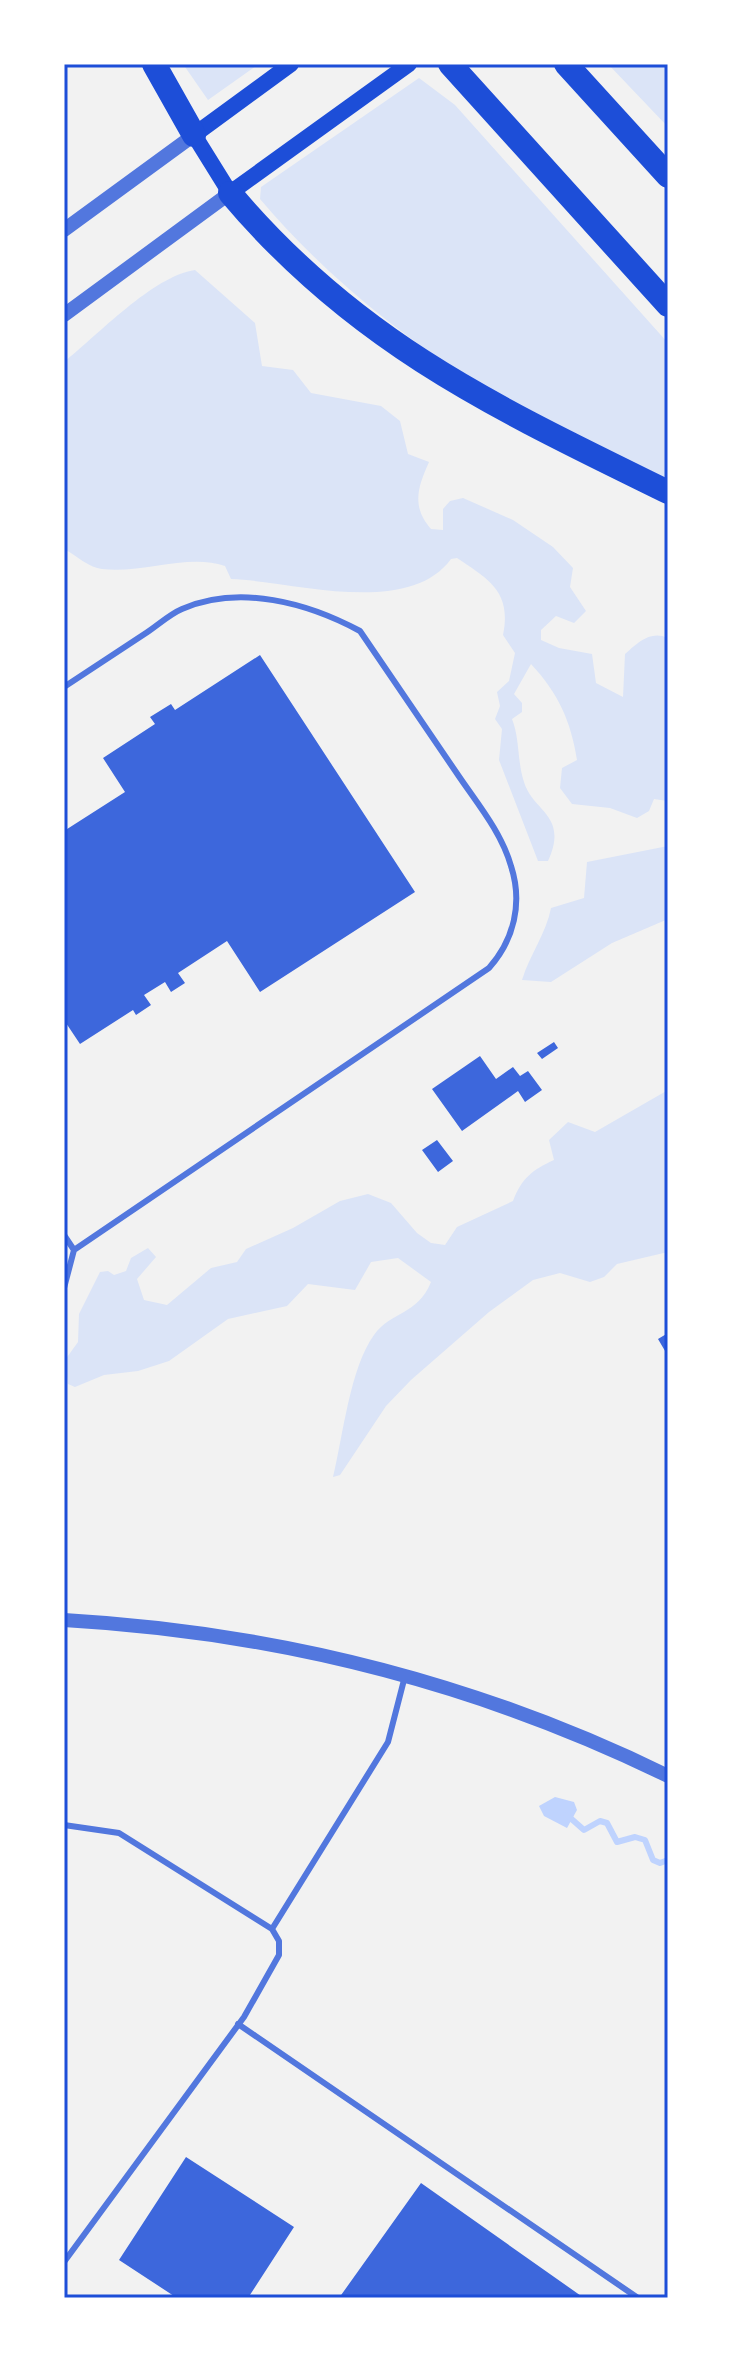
<svg xmlns="http://www.w3.org/2000/svg" width="732" height="2362" viewBox="0 0 732 2362" font-family="'Space Grotesk',sans-serif">
<style>
.green{fill:#dbe4f7}
.water{fill:#bfd3fe}
.lines{fill:none;stroke-linecap:round;stroke-linejoin:round}
.stream{stroke:#bfd3fe;stroke-width:6}
.building{fill:#3d67dc}
.service{stroke:#5277de;stroke-width:6}
.tertiary{stroke:#5277de;stroke-width:14}
.secondary{stroke:#1d4ed8;stroke-width:16}
.motorway{stroke:#1d4ed8;stroke-width:24}
.neatline{fill:none;stroke:#1d4ed8;stroke-width:3}
</style>
<rect width="100%" height="100%" fill="#f2f2f2"/>
<path class="green" d="M 183,64 L 259,64 L 208,100 Z
M 609,64 L 668,64 L 668,127 L 608,64 Z
M 419,78 L 455,105 L 668,343 L 668,482 C 604,449 534,419 473,381 C 393,330 321,271 260,199 L 261,187 Z
M 195,270 L 255,323 L 262,366 L 293,370 L 311,393 L 381,406 L 400,421 L 408,454 L 429,462 C 418,487 411,506 431,529 L 443,530 L 443,509 L 450,501 L 463,498 L 513,520 L 553,547 L 573,568 L 570,587 L 586,611 L 574,623 L 556,616 L 541,630 L 541,640 L 559,648 L 592,654 L 596,683 L 623,697 L 625,654 C 638,642 651,630 668,638 L 668,801 L 654,799 L 649,811 L 637,818 L 610,808 L 572,804 L 560,788 L 562,768 L 577,760 C 571,721 558,693 531,664 L 514,694 L 522,703 L 522,712 L 512,719 C 520,739 517,761 524,782 C 533,812 569,815 548,861 L 538,861 L 499,760 L 502,729 L 495,719 L 500,706 L 497,692 L 509,681 L 515,653 L 503,635 C 512,591 488,579 457,558 L 451,559 C 408,618 292,581 231,579 L 225,566 C 188,553 143,574 102,569 C 89,568 76,555 64,549 L 64,362 C 98,335 153,276 195,270 Z
M 668,846 L 668,919 L 612,943 L 551,982 L 522,980 C 530,954 546,934 551,908 L 584,898 L 587,862 Z
M 668,1090 L 668,1252 L 617,1264 L 604,1277 L 590,1282 L 560,1273 L 533,1280 L 489,1312 L 411,1380 L 386,1406 L 340,1475 L 333,1477 C 343,1436 350,1368 374,1335 C 391,1311 418,1315 431,1282 L 398,1258 L 371,1262 L 355,1290 L 308,1284 L 287,1306 L 228,1319 L 169,1361 L 138,1371 L 104,1375 L 75,1387 L 68,1384 L 65,1360 L 78,1342 L 79,1314 L 100,1272 L 108,1271 L 114,1275 L 126,1271 L 131,1258 L 148,1248 L 156,1257 L 137,1279 L 144,1300 L 167,1305 L 211,1268 L 237,1262 L 246,1249 L 293,1228 L 340,1201 L 368,1194 L 391,1203 L 417,1233 L 431,1243 L 445,1245 L 457,1227 L 513,1201 C 522,1178 532,1170 554,1160 L 549,1140 L 568,1122 L 595,1132 Z"/>
<path class="water" d="M 555,1797 L 574,1802 L 577,1810 L 567,1828 L 544,1816 L 539,1806 Z"/>
<g class="lines">
<path class="stream" d="M 567,1815 L 584,1830 L 600,1821 L 607,1823 L 617,1842 L 635,1837 L 645,1840 L 653,1860 L 660,1863 L 668,1860"/>
</g>
<path class="building" d="M 260,655 L 415,892 L 260,992 L 227,941 L 178,973 L 185,983 L 171,992 L 165,982 L 144,995 L 151,1005 L 136,1015 L 133,1010 L 80,1044 L 64,1020 L 64,831 L 125,792 L 103,758 L 155,724 L 150,717 L 171,704 L 175,710 Z
M 554,1042 L 558,1048 L 542,1059 L 537,1053 Z
M 480,1056 L 496,1079 L 513,1067 L 520,1076 L 528,1071 L 542,1090 L 525,1102 L 518,1091 L 462,1131 L 432,1089 Z
M 437,1140 L 453,1161 L 438,1172 L 422,1150 Z
M 668,1333 L 668,1356 L 658,1339 Z
M 186,2157 L 294,2227 L 248,2298 L 177,2298 L 119,2260 Z
M 421,2183 L 584,2298 L 339,2298 Z"/>
<g class="lines">
<path class="service" d="M 64,687 C 91,669 119,651 146,633 C 158,625 170,614 182,609 C 240,584 308,603 360,631 C 392,678 424,725 456,772 C 476,802 501,831 511,866 C 523,903 514,940 489,968 L 74,1250 L 64,1288
M 64,1235 L 74,1250
M 64,1825 L 119,1833 L 272,1929 L 279,1941 L 279,1955 L 244,2017 L 64,2262
M 272,1929 L 388,1742 L 405,1676
M 238,2024 L 638,2298"/>
<path class="tertiary" d="M 64,230 L 194,135
M 64,315 L 230,193
M 64,1620 C 275,1632 478,1683 668,1776"/>
<path class="secondary" d="M 291,64 L 194,135 L 230,193 L 409,64"/>
<path class="motorway" d="M 154,64 L 194,135
M 450,64 L 668,305
M 566,64 L 668,176
M 230,193 C 356,343 497,408 668,492"/>
</g>
<rect width="732" height="2362" fill="none" stroke="#ffffff" stroke-width="132"/>
<rect x="66" y="66" width="600" height="2230" class="neatline"/>
</svg>
